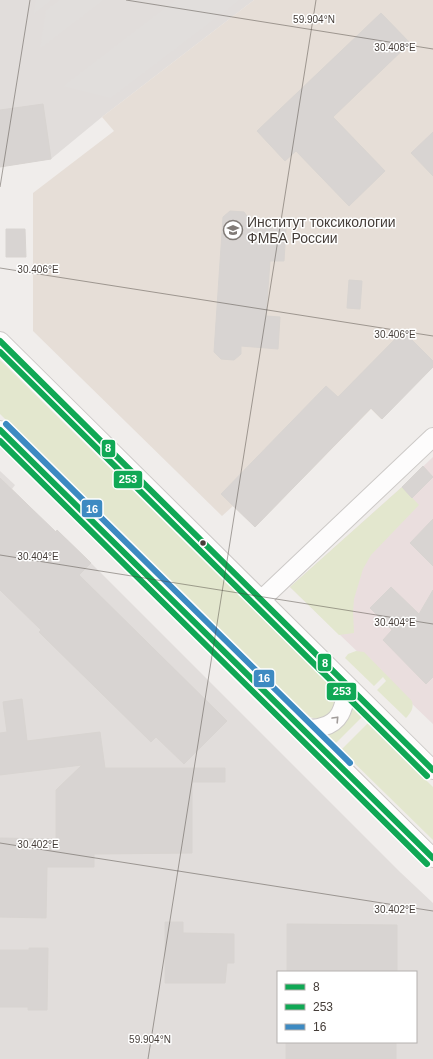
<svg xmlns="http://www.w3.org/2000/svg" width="433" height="1059" viewBox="0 0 433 1059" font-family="Arial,sans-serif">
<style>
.industrial{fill:#e1dddb;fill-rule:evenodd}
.education{fill:#e6ded7}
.medical{fill:#eadede}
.green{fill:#e3e7ce}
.parking{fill:#e1dedc}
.building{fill:#d8d4d2;stroke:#d8d4d1}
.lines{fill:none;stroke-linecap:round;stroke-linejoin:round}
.minor-casing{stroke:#ccc9c7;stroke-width:20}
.minor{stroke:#fdfcfc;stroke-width:18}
.bus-1-casing{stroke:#fff;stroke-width:9}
.bus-2-casing{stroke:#fff;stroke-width:9}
.bus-3-casing{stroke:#fff;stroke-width:9}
.bus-1{stroke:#10a855;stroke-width:6}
.bus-2{stroke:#10a855;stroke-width:6}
.bus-3{stroke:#3d8ac2;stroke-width:6}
.oneway{stroke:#a19c9a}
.ticks{fill:none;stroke:#453d38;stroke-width:1;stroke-opacity:0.45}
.bus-dot{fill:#453d38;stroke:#fff;stroke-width:1.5}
.labels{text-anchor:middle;stroke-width:3;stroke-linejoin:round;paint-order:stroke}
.poi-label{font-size:14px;fill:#453d38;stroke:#fff;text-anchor:start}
.ticks-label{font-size:10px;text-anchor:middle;fill:#453d38;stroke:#fff;stroke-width:3;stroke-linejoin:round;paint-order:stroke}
.line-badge{stroke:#fff;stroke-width:1.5}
.badge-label{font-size:11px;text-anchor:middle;font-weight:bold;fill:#fff}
</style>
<rect width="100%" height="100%" fill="#f0edeb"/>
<path class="industrial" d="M 0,0 L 254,0 L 102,117 L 51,159 L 0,167 Z
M 0,471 L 15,485 L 12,489 L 55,532 L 57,530 L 91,563 L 400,872 L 433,903 L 433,1059 L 0,1059 ZM 278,972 L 416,972 L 416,1042 L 278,1042 Z"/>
<path class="education" d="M 254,0 L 433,0 L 433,367 L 381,419 L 371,409 L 255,527 L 233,506 L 222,516 L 33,331 L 33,193 L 114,131 L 102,117 Z"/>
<path class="medical" d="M 433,457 L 433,724 L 290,587 L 402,487 Z"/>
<path class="green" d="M 0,360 L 330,685 C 334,690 337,697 336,703 C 332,717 317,722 305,715 L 0,414 Z
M 402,487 L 419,505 L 371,555 L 363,569 L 354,599 L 353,612 L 354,633 L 339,635 L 290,587 Z
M 356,651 L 364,652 L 412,701 C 414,708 411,712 406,718 L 377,690 L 386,681 L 383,677 L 374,686 L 345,658 L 348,654 Z
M 353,707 L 362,717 L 335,744 L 326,735 C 340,731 350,721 353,707 Z
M 368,723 L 433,787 L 433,840 L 341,750 Z"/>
<path class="parking" d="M 36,0 L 52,0 L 34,14 Z
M 59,0 L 104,0 L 40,49 L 46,10 Z
M 175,0 L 240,0 L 111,98 L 63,86 Z"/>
<path class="building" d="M 381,13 L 410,43 L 333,117 L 385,171 L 349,206 L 296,151 L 285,161 L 257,131 Z
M 43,104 L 51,159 L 0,167 L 0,110 Z
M 433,132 L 433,176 L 411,153 Z
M 230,211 L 244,212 L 249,219 L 248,227 L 286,229 L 284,261 L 270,261 L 266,316 L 280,317 L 278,349 L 241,346 L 241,354 L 234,360 L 221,359 L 214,352 L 223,217 Z
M 6,229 L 25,229 L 26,257 L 6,257 Z
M 349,280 L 362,281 L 360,309 L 347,308 Z
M 403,331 L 433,361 L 433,367 L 382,419 L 371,408 L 255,527 L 221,494 L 326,386 L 338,397 Z
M 423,466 L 433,477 L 412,498 L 402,487 Z
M 0,478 L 56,532 L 57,530 L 91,563 L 79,575 L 227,721 L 184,764 L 156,737 L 151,742 L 39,632 L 41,630 L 0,590 Z
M 433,519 L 433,566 L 410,543 Z
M 391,587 L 419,614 L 433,590 L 433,677 L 426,684 L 383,640 L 392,630 L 370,608 Z
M 22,699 L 27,741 L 100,732 L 105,768 L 225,768 L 225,782 L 192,782 L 192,853 L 94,854 L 94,867 L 47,867 L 46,918 L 0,917 L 0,838 L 56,839 L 56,790 L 82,765 L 0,775 L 0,733 L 7,732 L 3,702 Z
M 165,922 L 183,922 L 183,933 L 234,934 L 234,963 L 227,963 L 225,983 L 165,983 Z
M 287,924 L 397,925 L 397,972 L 287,972 Z
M 29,948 L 48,948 L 47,1010 L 28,1010 L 28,1007 L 0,1007 L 0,950 L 29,950 Z
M 286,1042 L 396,1042 L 396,1059 L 286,1059 Z"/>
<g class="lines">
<g class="minor-casing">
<path id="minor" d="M 0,341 L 433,770
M 0,430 L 433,858
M 261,600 L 433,437
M 303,729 C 309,729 316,729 322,727 C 343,722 344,704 348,686"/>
</g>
<use href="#minor" class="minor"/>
<g class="bus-1-casing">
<path id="bus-1" d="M 0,341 L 433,770
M 0,430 L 433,858"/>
</g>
<g class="bus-2-casing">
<path id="bus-2" d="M 0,352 L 427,776
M 0,441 L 427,864"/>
</g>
<g class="bus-3-casing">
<path id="bus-3" d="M 6,424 L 350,763"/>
</g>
<use href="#bus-1" class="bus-1"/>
<use href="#bus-2" class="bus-2"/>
<use href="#bus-3" class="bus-3"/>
</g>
<defs><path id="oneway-chevron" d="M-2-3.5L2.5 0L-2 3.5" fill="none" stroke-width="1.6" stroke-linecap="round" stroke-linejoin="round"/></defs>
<use class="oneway" href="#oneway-chevron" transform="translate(336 719) rotate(-47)"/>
<path class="ticks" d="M 126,0 L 433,49M 0,187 L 30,0M 0,268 L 433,336M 0,555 L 433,624M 0,843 L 433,911M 148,1059 L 316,0"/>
<defs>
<g id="university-ring" transform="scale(1)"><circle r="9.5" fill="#fff" stroke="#817b77" stroke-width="1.5"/><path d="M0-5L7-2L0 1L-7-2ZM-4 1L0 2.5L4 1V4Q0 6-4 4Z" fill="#817b77"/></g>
</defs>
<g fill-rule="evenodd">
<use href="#university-ring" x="233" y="230"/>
</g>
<circle class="bus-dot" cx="203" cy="543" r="3.5"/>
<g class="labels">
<g class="poi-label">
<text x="247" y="227">Институт токсикологии<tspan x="247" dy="16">ФМБА России</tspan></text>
</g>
</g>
<g class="ticks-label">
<text x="314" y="23">59.904°N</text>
<text x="395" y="51">30.408°E</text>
<text x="38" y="273">30.406°E</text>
<text x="395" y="338">30.406°E</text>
<text x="38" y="560">30.404°E</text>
<text x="395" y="626">30.404°E</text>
<text x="38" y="848">30.402°E</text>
<text x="395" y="913">30.402°E</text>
<text x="150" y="1043">59.904°N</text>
</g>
<g class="line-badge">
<rect x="101" y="439" width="15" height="19" rx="4" fill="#10a855"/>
<rect x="113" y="470" width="30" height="19" rx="4" fill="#10a855"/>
<rect x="81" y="499" width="22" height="19" rx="4" fill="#3d8ac2"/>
<rect x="317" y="653" width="15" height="19" rx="4" fill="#10a855"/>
<rect x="253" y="669" width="22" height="19" rx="4" fill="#3d8ac2"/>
<rect x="326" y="682" width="31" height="19" rx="4" fill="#10a855"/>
</g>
<g class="badge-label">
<text x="108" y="452">8</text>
<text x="128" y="483">253</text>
<text x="92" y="513">16</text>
<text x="325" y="667">8</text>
<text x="264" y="682">16</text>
<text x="342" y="695">253</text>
</g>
<rect x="277" y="971" width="140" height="72" fill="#ffffff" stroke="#b5b1af"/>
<rect x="285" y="984" width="20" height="6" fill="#10a855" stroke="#b5b1af"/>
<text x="313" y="991" font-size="12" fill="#453d38">8</text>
<rect x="285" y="1004" width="20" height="6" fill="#10a855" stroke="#b5b1af"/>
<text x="313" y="1011" font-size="12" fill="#453d38">253</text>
<rect x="285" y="1024" width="20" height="6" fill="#3d8ac2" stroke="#b5b1af"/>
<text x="313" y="1031" font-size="12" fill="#453d38">16</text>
</svg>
